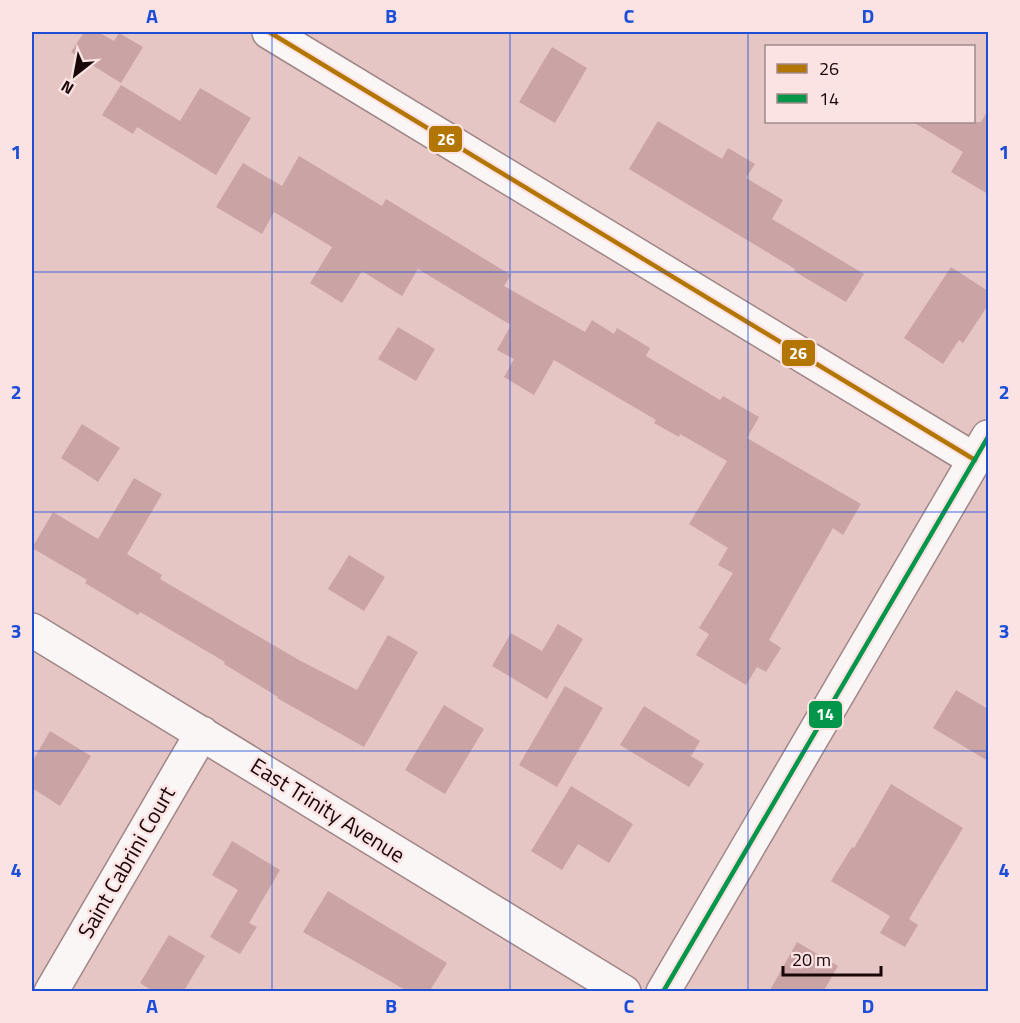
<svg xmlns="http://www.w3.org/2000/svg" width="1020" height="1023" viewBox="0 0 1020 1023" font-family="'Titillium Web',sans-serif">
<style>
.building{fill:#caa3a5}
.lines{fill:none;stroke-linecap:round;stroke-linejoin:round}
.minor-casing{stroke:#a08787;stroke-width:36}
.minor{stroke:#fbf6f6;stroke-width:33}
.bus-1-casing{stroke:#fce3e3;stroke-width:9}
.bus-2-casing{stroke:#fce3e3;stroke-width:9}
.bus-1{stroke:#b47602;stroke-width:4.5}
.bus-2{stroke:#02964a;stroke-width:4.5}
.grid{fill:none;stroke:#1d4ed8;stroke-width:1.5;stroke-opacity:0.55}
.labels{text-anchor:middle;stroke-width:5;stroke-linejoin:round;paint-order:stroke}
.street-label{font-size:22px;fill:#190607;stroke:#fce3e3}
.line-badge{stroke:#fce3e3;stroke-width:2}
.badge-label{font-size:16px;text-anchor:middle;font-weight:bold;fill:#fff}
.neatline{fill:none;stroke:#1d4ed8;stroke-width:2}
.grid-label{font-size:20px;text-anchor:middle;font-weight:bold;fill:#1d4ed8}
</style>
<rect width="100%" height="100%" fill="#e6c5c5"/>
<path class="building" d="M 84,32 L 98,32 L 114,41 L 119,33 L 143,47 L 121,83 L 71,52 Z
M 552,47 L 587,68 L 555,123 L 519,102 Z
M 121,85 L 180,121 L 200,88 L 251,118 L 216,175 L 137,127 L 133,134 L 102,115 Z
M 988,110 L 988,194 L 951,172 L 963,152 L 913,122 L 981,122 Z
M 658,121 L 722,159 L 728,148 L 755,164 L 746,178 L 783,200 L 772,219 L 864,274 L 846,302 L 794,271 L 795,269 L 629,169 Z
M 299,156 L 382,206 L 386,199 L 511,275 L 504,286 L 585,332 L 592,320 L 614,334 L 617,328 L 650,348 L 646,356 L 720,400 L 723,396 L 759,417 L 747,438 L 861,504 L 843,535 L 833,528 L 769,640 L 781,648 L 766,672 L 757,667 L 746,685 L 696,655 L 709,634 L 699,628 L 733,573 L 718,565 L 728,548 L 689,524 L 727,461 L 680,434 L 679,437 L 654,423 L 656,420 L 554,360 L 534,395 L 504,377 L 514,359 L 497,350 L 511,325 L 418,269 L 402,296 L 362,271 L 342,303 L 310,283 L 332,247 L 274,212 L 262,234 L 216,207 L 243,163 L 282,186 Z
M 951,267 L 988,291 L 988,305 L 963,343 L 959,340 L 943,364 L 904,338 Z
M 398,327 L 435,349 L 416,381 L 378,359 Z
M 82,424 L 120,448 L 98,482 L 61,458 Z
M 134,478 L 162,494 L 127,554 L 162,575 L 160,579 L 299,660 L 357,690 L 388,635 L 418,652 L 364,747 L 277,698 L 278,697 L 224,664 L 225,662 L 140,612 L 138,615 L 85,583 L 87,580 L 32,548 L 53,512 L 98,539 Z
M 349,555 L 385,577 L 364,611 L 328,589 Z
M 558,624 L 583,639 L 547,699 L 492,666 L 511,633 L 542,651 Z
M 565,686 L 603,708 L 557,787 L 519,765 Z
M 956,690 L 988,709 L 988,761 L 933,728 Z
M 444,705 L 484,729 L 445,794 L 405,770 Z
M 644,706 L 700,741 L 691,756 L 704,764 L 689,787 L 620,745 Z
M 50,731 L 91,756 L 60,806 L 32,788 L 32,762 Z
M 891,784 L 963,828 L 909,919 L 918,925 L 905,947 L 880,933 L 890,916 L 831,881 L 852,847 L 854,848 Z
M 571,786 L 633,824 L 609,863 L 578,844 L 562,870 L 531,851 Z
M 232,841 L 280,870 L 249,923 L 257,927 L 240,954 L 210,937 L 238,890 L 212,875 Z
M 328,891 L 447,963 L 429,992 L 409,992 L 303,932 Z
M 169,935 L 205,956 L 183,992 L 154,992 L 140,983 Z
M 797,942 L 838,966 L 823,992 L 769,992 Z"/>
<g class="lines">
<g class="minor-casing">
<path id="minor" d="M 269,32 L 975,460
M 32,630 L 624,992
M 51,992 L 202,733
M 663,992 L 988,437"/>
</g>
<use href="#minor" class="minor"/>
<g class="bus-1-casing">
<path id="bus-1" d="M 269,32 L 975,460"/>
</g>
<g class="bus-2-casing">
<path id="bus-2" d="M 663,992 L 988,437"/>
</g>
<use href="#bus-1" class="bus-1"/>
<use href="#bus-2" class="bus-2"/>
</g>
<path class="grid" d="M 272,32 L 272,992M 510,32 L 510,992M 748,32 L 748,992M 32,272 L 988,272M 32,512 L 988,512M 32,751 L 988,751"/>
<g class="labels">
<g class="street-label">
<text transform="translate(328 810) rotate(32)" y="8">East Trinity Avenue</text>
<text transform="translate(126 862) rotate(-60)" y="8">Saint Cabrini Court</text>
</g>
</g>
<g class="line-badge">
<rect x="428" y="125" width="35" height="28" rx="6" fill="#b47602"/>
<rect x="781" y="339" width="35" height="28" rx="6" fill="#b47602"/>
<rect x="808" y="700" width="35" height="29" rx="6" fill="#02964a"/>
</g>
<g class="badge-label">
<text x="446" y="145">26</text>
<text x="798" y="359">26</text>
<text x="825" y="720">14</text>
</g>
<rect width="1020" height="1023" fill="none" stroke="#fce3e3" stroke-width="66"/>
<rect x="765" y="45" width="210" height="78" fill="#fce3e3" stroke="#a18b8b" stroke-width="1.5"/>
<rect x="777" y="64" width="30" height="9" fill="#b47602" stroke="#a18b8b" stroke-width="1.5"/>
<text x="819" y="75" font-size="18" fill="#190607">26</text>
<rect x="777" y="94" width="30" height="9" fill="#02964a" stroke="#a18b8b" stroke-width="1.5"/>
<text x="819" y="105" font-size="18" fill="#190607">14</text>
<g transform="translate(75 75) rotate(211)" stroke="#fce3e3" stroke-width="4.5" paint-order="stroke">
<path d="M0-4.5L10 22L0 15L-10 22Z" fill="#190607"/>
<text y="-9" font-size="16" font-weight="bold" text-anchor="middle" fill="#190607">N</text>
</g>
<path d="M783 966v9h98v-9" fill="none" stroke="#190607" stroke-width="3"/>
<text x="792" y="966" font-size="18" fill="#190607" stroke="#fce3e3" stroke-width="4.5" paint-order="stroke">20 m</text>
<rect x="33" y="33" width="954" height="957" class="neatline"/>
<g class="grid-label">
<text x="152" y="23">A</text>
<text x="391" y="23">B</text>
<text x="629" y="23">C</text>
<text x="868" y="23">D</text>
<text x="16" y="159">1</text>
<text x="1004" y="159">1</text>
<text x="16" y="399">2</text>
<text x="1004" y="399">2</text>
<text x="16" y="638">3</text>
<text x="1004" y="638">3</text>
<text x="16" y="877">4</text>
<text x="1004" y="877">4</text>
<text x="152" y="1013">A</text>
<text x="391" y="1013">B</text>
<text x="629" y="1013">C</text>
<text x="868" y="1013">D</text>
</g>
</svg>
